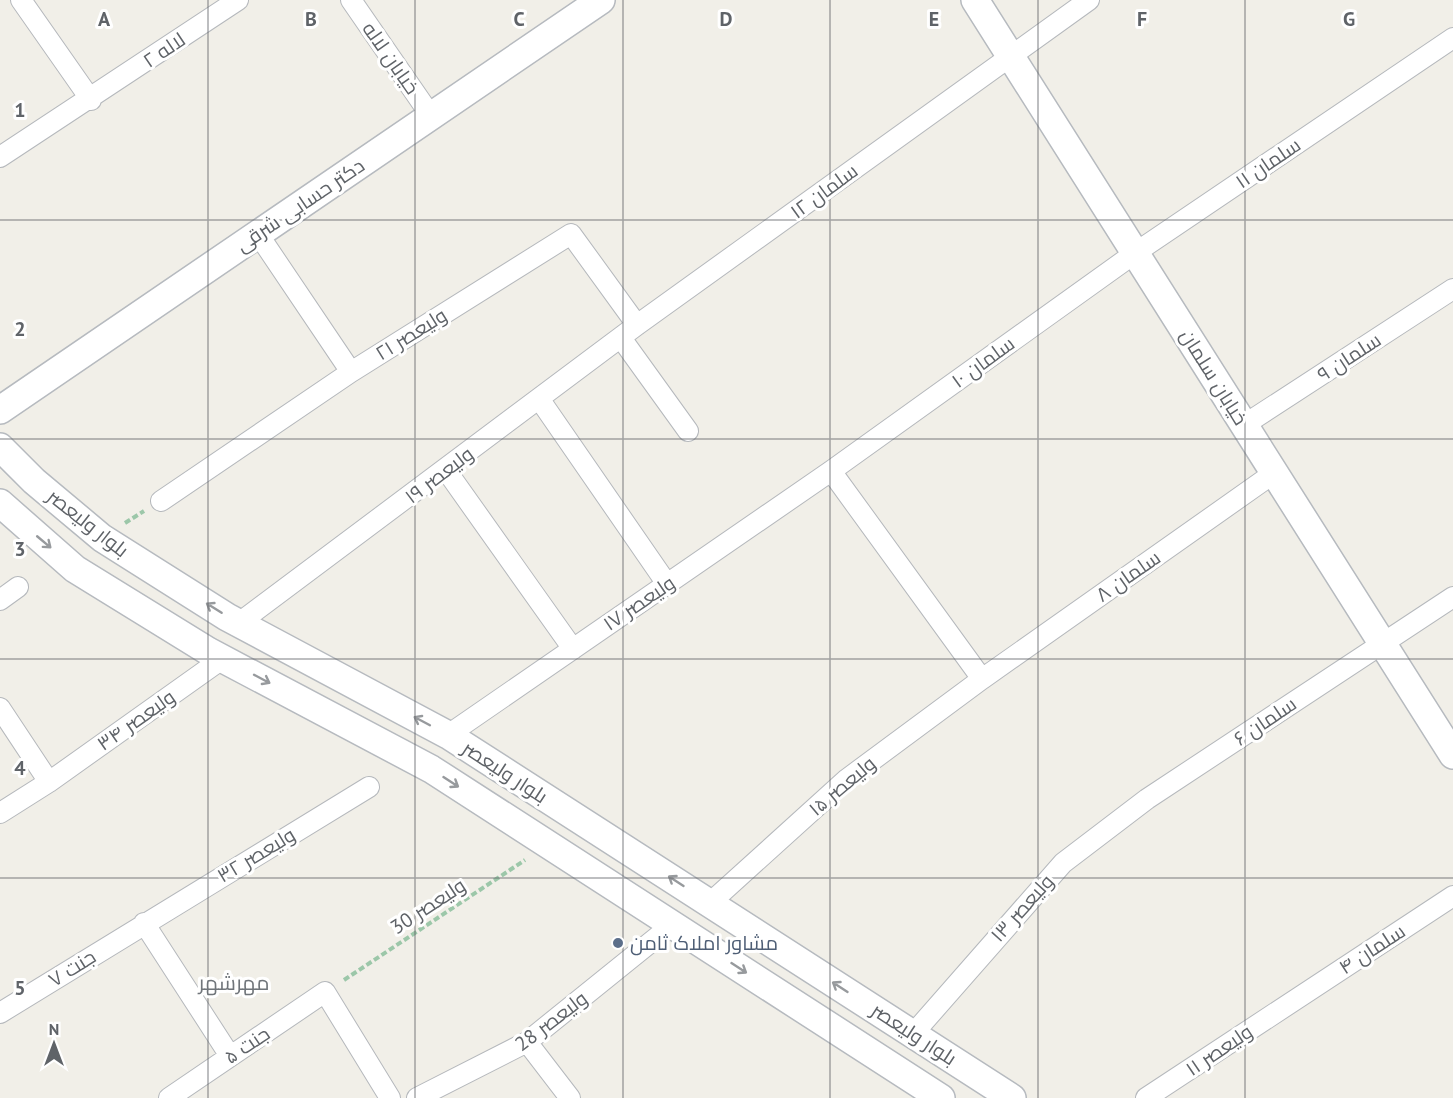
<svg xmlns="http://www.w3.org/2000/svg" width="1453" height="1098" viewBox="0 0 1453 1098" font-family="'PT Sans',Cairo,sans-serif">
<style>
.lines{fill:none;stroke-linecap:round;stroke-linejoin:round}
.street-casing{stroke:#b5b8bc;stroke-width:22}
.secondary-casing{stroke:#b6babf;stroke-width:30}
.path{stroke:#9cc7a9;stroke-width:4;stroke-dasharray:6 3;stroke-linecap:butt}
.street{stroke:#fff;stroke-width:20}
.secondary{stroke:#fff;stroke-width:27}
.oneway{stroke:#979a9d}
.grid{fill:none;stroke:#5f6368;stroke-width:1.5;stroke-opacity:0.55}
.service-dot{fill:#5c6f8a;stroke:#fff;stroke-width:2}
.labels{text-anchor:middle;stroke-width:6;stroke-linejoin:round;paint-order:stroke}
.street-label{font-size:20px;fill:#5f6368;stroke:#fff}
.service-label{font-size:20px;fill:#4e5e75;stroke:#fff;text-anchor:start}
.neighbourhood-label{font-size:21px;fill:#70757a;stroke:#fff}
.grid-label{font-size:20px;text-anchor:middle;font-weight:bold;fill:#5f6368;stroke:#fff;stroke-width:6;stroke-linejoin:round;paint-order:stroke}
</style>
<rect width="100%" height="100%" fill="#f1efe8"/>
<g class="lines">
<g class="street-casing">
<path id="street" d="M 21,0 L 91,100
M 351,0 L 431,116
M 0,157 L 238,0
M 258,234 L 351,372
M 621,338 L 688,431
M 540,400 L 667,584
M 1244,425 L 1453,289
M 446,470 L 573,649
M 831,471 L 982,679
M 161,501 L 351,372 L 571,234 L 637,325
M 0,600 L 18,587
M 239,623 L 637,325 L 1089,0
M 0,708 L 49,782
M 448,735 L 831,471 L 1135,253 L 1453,38
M 0,813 L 49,782 L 222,659
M 710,903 L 847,779 L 982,679 L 1274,473
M 144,923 L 230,1056
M 0,1013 L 369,787
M 913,1034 L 1063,863 L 1147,799 L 1453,597
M 527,1042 L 570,1098
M 169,1098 L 325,992 L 390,1098
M 417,1098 L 527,1042 L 672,925
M 1146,1098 L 1453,896"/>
</g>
<g class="secondary-casing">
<path id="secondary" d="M 975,0 L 1453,755
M 0,410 L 601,0
M 0,447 L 34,481 L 102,538 L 227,617 L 448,735 L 1012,1098
M 0,503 L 75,569 L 208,651 L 431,769 L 941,1098"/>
</g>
<path class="path" d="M 125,523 L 144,511
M 344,980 L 525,860"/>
<use href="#street" class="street"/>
<use href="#secondary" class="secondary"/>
</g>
<defs><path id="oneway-shaft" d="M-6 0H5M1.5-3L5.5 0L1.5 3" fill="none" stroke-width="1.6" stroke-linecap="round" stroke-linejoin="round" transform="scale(1.5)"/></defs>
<g class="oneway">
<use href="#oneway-shaft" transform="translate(44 542) rotate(40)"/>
<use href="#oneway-shaft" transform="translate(214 608) rotate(-148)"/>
<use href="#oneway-shaft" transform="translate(262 679) rotate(28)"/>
<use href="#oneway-shaft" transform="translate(422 721) rotate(-152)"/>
<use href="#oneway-shaft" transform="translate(451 782) rotate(33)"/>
<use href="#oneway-shaft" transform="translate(676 881) rotate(-147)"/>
<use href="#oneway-shaft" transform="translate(739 968) rotate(33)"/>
<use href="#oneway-shaft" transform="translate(840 987) rotate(-147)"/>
</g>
<path class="grid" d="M 208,0 L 208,1098M 415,0 L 415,1098M 623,0 L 623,1098M 830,0 L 830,1098M 1038,0 L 1038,1098M 1245,0 L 1245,1098M 0,220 L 1453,220M 0,439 L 1453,439M 0,659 L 1453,659M 0,878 L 1453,878"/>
<circle class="service-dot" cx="618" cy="943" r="6"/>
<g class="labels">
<g class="street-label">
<text transform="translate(164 50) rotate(-34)" y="7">لاله ۲</text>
<text transform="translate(391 58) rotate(55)" y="7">خیابان لاله</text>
<text transform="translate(1268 163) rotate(-34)" y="7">سلمان ۱۱</text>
<text transform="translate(824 191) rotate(-36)" y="7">سلمان ۱۲</text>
<text transform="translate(300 205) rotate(-34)" y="7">دکتر حسابی شرقی</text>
<text transform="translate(411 334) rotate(-32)" y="7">ولیعصر ۲۱</text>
<text transform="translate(1349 357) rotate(-33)" y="7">سلمان ۹</text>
<text transform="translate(983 362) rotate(-36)" y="7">سلمان ۱۰</text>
<text transform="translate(1214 377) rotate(58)" y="7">خیابان سلمان</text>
<text transform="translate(439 475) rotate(-37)" y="7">ولیعصر ۱۹</text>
<text transform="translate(88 523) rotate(38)" y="7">بلوار ولیعصر</text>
<text transform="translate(1128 576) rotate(-35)" y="7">سلمان ۸</text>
<text transform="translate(639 603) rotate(-34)" y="7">ولیعصر ۱۷</text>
<text transform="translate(136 720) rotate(-35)" y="7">ولیعصر ۳۴</text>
<text transform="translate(1265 721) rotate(-34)" y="7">سلمان ۶</text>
<text transform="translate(505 772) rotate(33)" y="7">بلوار ولیعصر</text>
<text transform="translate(842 786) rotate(-40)" y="7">ولیعصر ۱۵</text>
<text transform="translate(256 855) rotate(-31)" y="7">ولیعصر ۳۲</text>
<text transform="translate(428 906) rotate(-33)" y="7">ولیعصر 30</text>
<text transform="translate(1022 908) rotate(-48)" y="7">ولیعصر ۱۳</text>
<text transform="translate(1372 949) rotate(-33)" y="7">سلمان ۴</text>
<text transform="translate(72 968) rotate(-32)" y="7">جنت ۷</text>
<text transform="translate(551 1021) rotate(-37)" y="7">ولیعصر 28</text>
<text transform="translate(914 1034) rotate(33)" y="7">بلوار ولیعصر</text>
<text transform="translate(247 1045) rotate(-34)" y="7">جنت ۵</text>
<text transform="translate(1219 1050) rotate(-34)" y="7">ولیعصر ۱۱</text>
</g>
<g class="service-label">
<text x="630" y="950">مشاور املاک ثامن</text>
</g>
<g class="neighbourhood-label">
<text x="234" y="990">مهرشهر</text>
</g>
</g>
<g class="grid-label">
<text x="104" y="26">A</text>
<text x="311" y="26">B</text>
<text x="519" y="26">C</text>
<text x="726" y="26">D</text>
<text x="934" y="26">E</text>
<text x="1142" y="26">F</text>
<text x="1349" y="26">G</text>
<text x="20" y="117">1</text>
<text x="20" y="336">2</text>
<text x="20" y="556">3</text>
<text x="20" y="775">4</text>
<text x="20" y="995">5</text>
</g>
<g transform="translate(54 1044)" stroke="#ffffff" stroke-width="4.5" paint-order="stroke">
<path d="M0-4.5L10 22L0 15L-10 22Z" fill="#5f6368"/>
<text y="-9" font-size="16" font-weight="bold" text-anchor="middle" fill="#5f6368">N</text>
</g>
</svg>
